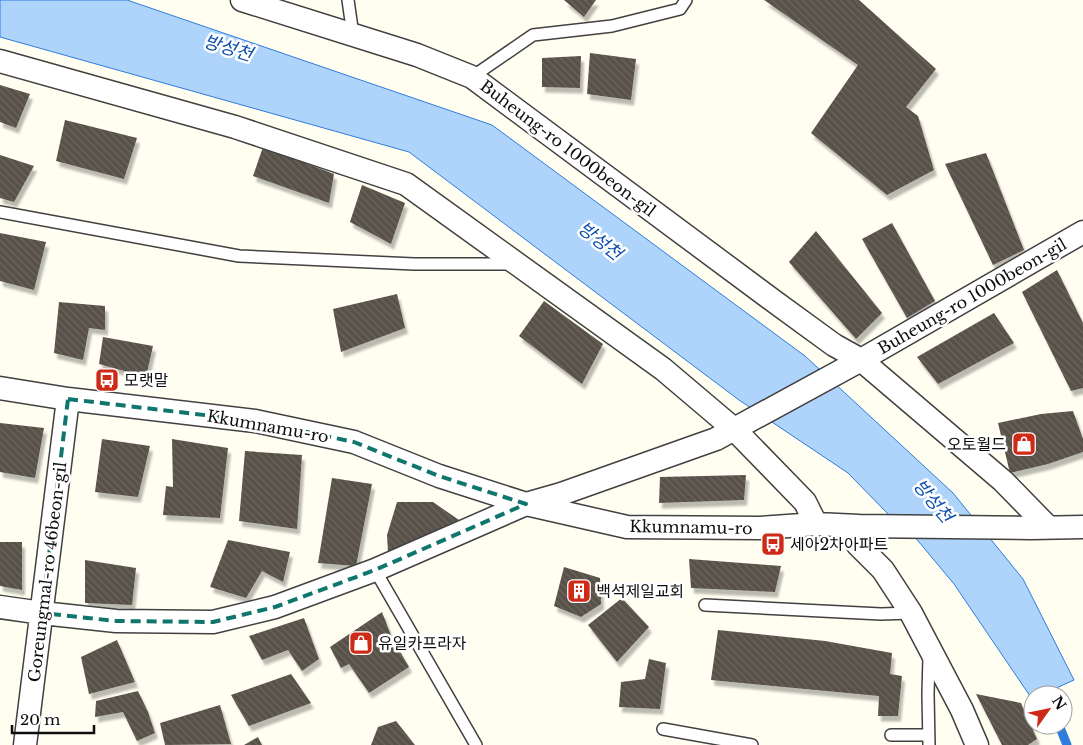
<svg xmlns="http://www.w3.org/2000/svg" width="1083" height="745" viewBox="0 0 1083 745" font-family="'Libre Baskerville','Noto Sans KR',serif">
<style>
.water{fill:#afd4fc;stroke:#2e7cdb}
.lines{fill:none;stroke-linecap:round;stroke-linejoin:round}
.stream{stroke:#2e7cdb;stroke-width:9}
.building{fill:url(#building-back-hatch);filter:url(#shadow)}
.lane-casing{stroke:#414141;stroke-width:14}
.street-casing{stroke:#414141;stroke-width:25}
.lane{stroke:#fff;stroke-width:11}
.street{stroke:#fff;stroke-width:22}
.marked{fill:none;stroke:#0f766e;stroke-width:4;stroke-dasharray:10 6;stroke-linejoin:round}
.labels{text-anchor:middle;stroke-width:5;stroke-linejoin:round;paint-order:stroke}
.street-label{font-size:16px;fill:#0e0e0e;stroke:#fff}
.poi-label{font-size:16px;fill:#0e0e0e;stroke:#fff;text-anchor:start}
.water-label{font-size:18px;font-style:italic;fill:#0a4ead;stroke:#fff}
</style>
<defs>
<pattern id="building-back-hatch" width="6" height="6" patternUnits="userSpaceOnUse" patternTransform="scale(1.25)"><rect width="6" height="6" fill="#585149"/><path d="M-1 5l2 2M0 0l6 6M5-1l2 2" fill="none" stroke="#6b655f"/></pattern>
<filter id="shadow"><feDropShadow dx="3" dy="5.5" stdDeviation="1" flood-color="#0004"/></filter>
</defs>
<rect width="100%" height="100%" fill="#fffef0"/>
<path class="water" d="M 0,0 L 127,0 L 492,125 L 805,356 L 953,493 L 1023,579 L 1074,680 L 1041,695 L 1033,695 L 1032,699 L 954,584 L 914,536 L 889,515 L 848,473 L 739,400 L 409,152 L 0,37 Z"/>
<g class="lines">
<path class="stream" d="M 1059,725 L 1067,745"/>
</g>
<path class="building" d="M 564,0 L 596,0 L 584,17 Z
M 764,0 L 859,0 L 936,69 L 906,107 L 918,116 L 934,170 L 887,195 L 811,133 L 858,65 Z
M 590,53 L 636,59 L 631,100 L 587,94 Z
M 581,56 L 580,88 L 542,87 L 542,58 Z
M 0,85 L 30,94 L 16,128 L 0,122 Z
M 65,120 L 137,138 L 124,179 L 56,161 Z
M 263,147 L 334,174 L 329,203 L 253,176 Z
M 986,153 L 1024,250 L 993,265 L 945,164 Z
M 0,155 L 34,166 L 14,202 L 0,198 Z
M 362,185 L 405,203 L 391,244 L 350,222 Z
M 892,223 L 935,301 L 907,318 L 862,239 Z
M 816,231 L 882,313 L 856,339 L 789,262 Z
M 0,233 L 46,242 L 34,290 L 0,281 Z
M 1057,270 L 1083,323 L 1083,388 L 1071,391 L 1022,292 Z
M 397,294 L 405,328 L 341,352 L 333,309 Z
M 544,301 L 603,344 L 582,384 L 519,336 Z
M 59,302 L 105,306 L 105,330 L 89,328 L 83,360 L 54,353 Z
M 994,313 L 1014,343 L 938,384 L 917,357 Z
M 103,337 L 153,346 L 146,377 L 99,364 Z
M 1073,411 L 1083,439 L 1083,452 L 1048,464 L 1010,473 L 998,423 L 1041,414 Z
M 0,423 L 44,428 L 35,478 L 0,472 Z
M 102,439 L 150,446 L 138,497 L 95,492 Z
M 172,439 L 228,448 L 220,518 L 163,515 L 166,486 L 173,487 Z
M 245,451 L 302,455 L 297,529 L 239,521 Z
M 746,475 L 744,500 L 659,503 L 660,477 Z
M 332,478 L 372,484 L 356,566 L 318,563 Z
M 397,502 L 433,502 L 459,520 L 388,553 L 387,535 Z
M 228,540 L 290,552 L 283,582 L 262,571 L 246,598 L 210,587 Z
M 0,542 L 22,542 L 22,590 L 0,586 Z
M 689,559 L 781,566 L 775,592 L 691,588 Z
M 85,560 L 136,568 L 132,605 L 85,603 Z
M 564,567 L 600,578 L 601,604 L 581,617 L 554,606 Z
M 622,598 L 649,627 L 617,662 L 588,625 Z
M 382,612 L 392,638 L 409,667 L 369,693 L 349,664 L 341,668 L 330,647 Z
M 304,618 L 319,659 L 302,671 L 288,650 L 262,660 L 249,636 Z
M 718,630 L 825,641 L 892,653 L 890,674 L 902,676 L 898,716 L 878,716 L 879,696 L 711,680 Z
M 117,640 L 135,682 L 89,694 L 81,657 Z
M 649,659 L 666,663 L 660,709 L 619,707 L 621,682 L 645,679 Z
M 291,674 L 311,703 L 249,726 L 231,695 Z
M 138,691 L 148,712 L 155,733 L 137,741 L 123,712 L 95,717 L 96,701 Z
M 976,694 L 1021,703 L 1037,739 L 1028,745 L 1002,745 Z
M 220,705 L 231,744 L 165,745 L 160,723 Z
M 396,721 L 415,745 L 371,745 L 378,727 Z
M 258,737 L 262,745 L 244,745 Z"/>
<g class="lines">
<g class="lane-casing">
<path id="lane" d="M 348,0 L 353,35
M 472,77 L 533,35 L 612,26 L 680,9 L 686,0
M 0,212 L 239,256 L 414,264 L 512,264
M 375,570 L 476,745
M 705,605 L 881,614 L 911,613
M 663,729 L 752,745
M 891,735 L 928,735
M 929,745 L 928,694 L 929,657"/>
</g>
<g class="street-casing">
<path id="street" d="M 242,0 L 417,55 L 472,77 L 775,302 L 834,345 L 861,360 L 1003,481 L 1048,527
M 0,61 L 235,127 L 406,184 L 663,369 L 735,430 L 805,502 L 816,524
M 0,388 L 68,399 L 255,421 L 354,442 L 439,476 L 526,504 L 627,527 L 760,528 L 816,524 L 859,526 L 1031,528 L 1083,527
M 847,526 L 858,545 L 883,570 L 911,613 L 962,710 L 977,745
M 0,607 L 42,613 L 116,621 L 213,622 L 275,607 L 375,570 L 526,504 L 561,494 L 716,439 L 861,360 L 1083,232
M 25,745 L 68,399"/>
</g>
<use href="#lane" class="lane"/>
<use href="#street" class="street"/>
</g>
<path class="marked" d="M 68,399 L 255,421 L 354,442 L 439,476 L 526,504 L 375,570 L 275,607 L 213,622 L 116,621 L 42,613 Z"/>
<defs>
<g id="bus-square" transform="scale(1.25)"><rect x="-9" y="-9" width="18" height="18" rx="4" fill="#cd2a18" stroke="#fff"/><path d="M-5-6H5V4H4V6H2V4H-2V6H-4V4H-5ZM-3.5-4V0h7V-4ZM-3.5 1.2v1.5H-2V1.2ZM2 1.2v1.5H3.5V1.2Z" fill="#fff"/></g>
<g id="shop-square" transform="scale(1.25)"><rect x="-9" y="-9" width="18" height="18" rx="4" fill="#cd2a18" stroke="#fff"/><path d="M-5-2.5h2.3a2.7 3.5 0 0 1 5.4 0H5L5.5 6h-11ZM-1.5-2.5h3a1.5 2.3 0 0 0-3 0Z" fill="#fff"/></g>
<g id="building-square" transform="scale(1.25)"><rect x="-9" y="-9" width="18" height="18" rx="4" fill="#cd2a18" stroke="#fff"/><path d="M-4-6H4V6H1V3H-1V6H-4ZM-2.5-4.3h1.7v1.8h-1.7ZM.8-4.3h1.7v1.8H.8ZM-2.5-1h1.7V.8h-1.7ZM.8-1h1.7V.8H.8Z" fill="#fff"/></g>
</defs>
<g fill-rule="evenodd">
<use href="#bus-square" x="107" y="380"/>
<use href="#shop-square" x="1024" y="444"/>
<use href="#bus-square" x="773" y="544"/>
<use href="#building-square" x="579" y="591"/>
<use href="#shop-square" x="361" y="643"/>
</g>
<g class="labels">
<g class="street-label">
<text transform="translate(568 148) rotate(37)" y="6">Buheung-ro 1000beon-gil</text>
<text transform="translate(972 296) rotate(-30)" y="6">Buheung-ro 1000beon-gil</text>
<text transform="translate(268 426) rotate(10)" y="6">Kkumnamu-ro</text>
<text transform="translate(691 527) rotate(1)" y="6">Kkumnamu-ro</text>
<text transform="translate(47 572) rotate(-83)" y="6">Goreungmal-ro 46beon-gil</text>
</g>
<g class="poi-label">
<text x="124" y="386">모랫말</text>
<text x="1006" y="450" text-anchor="end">오토월드</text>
<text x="790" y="550">세아2차아파트</text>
<text x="596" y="597">백석제일교회</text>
<text x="378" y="649">유일카프라자</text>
</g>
<g class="water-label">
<text transform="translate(228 48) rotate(17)" y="6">방성천</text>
<text transform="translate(600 241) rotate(38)" y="6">방성천</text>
<text transform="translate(933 501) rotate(50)" y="6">방성천</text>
</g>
</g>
<g transform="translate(1048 710) rotate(57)"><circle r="24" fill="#ffffff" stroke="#9f9f9f"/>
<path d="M0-4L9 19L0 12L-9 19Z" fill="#cd2a18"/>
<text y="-8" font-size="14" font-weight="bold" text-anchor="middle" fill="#0e0e0e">N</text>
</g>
<path d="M12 725v8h82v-8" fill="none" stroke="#0e0e0e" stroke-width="2.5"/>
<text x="20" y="725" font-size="15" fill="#0e0e0e" stroke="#ffffff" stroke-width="4" paint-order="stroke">20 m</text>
</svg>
